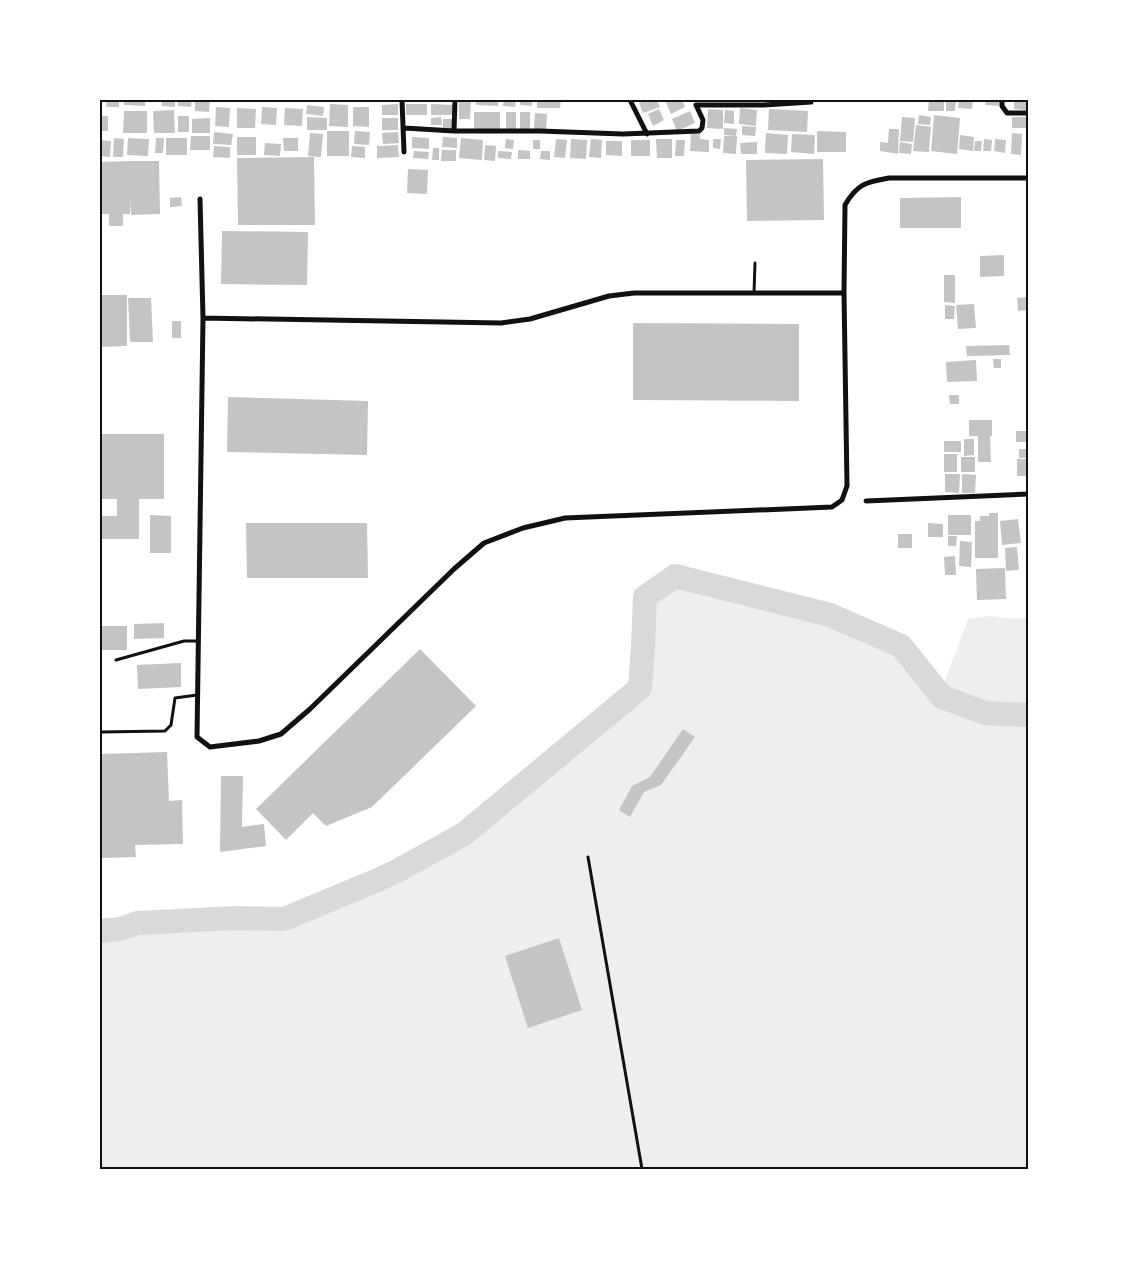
<svg xmlns="http://www.w3.org/2000/svg" width="1128" height="1269" viewBox="0 0 1128 1269" font-family="'Source Serif 4',serif">
<style>
.green{fill:#eee}
.lines{fill:none;stroke-linecap:round;stroke-linejoin:round}
.river{stroke:#d9d9d9;stroke-width:24}
.building{fill:#c4c4c4}
.service{stroke:#111;stroke-width:3}
.minor{stroke:#111;stroke-width:5}
.neatline{fill:none;stroke:#111;stroke-width:2}
</style>
<rect width="100%" height="100%" fill="#fff"/>
<path class="green" d="M 675,582 L 830,621 L 898,652 L 937,700 L 964,710 L 938,699 L 968,619 L 989,616 L 1016,619 L 1028,617 L 1028,718 L 981,716 L 1028,719 L 1028,1169 L 100,1169 L 100,935 L 235,923 L 288,924 L 392,878 L 465,839 L 646,690 L 650,602 Z"/>
<g class="lines">
<path class="river" d="M 100,931 L 120,929 L 137,923 L 236,918 L 284,919 L 378,880 L 397,871 L 464,834 L 640,688 L 643,647 L 645,597 L 675,576 L 830,615 L 901,646 L 942,697 L 985,713 L 1028,715"/>
</g>
<path class="building" d="M 107,100 L 119,100 L 119,107 L 106,107 Z
M 124,100 L 145,100 L 145,106 L 124,105 Z
M 162,100 L 175,100 L 175,107 L 162,106 Z
M 178,100 L 192,100 L 191,107 L 178,106 Z
M 195,100 L 210,100 L 209,112 L 195,111 Z
M 459,100 L 471,100 L 470,119 L 459,119 Z
M 476,100 L 498,100 L 498,106 L 476,105 Z
M 504,100 L 516,100 L 515,107 L 503,106 Z
M 520,100 L 532,100 L 532,106 L 520,105 Z
M 537,100 L 561,100 L 560,108 L 537,108 Z
M 646,100 L 657,100 L 660,107 L 643,113 L 639,103 Z
M 670,100 L 682,100 L 685,107 L 671,114 L 666,102 Z
M 929,100 L 944,100 L 944,111 L 928,111 Z
M 946,100 L 956,100 L 955,111 L 946,111 Z
M 959,100 L 973,100 L 972,109 L 958,108 Z
M 986,100 L 999,100 L 999,106 L 985,105 Z
M 1014,100 L 1028,100 L 1028,110 L 1014,109 Z
M 330,104 L 348,105 L 348,127 L 329,126 Z
M 398,104 L 398,115 L 382,115 L 382,105 Z
M 406,104 L 427,104 L 427,115 L 406,115 Z
M 431,104 L 453,105 L 453,115 L 431,115 Z
M 307,105 L 324,107 L 323,116 L 306,114 Z
M 216,107 L 230,108 L 229,127 L 215,126 Z
M 262,107 L 277,108 L 276,125 L 261,124 Z
M 353,107 L 369,107 L 369,127 L 353,126 Z
M 237,108 L 256,109 L 255,128 L 237,128 Z
M 285,108 L 303,109 L 302,126 L 284,125 Z
M 740,108 L 757,110 L 756,126 L 739,124 Z
M 659,109 L 664,120 L 653,126 L 648,114 Z
M 708,109 L 723,110 L 723,129 L 707,128 Z
M 769,109 L 808,111 L 807,132 L 768,130 Z
M 174,110 L 175,133 L 154,133 L 153,111 Z
M 725,110 L 734,111 L 734,124 L 724,123 Z
M 124,111 L 147,111 L 147,133 L 123,133 Z
M 690,111 L 695,123 L 677,131 L 672,119 Z
M 474,112 L 500,112 L 500,129 L 474,129 Z
M 506,112 L 516,112 L 516,129 L 506,129 Z
M 520,112 L 530,112 L 530,129 L 520,129 Z
M 535,113 L 547,114 L 546,130 L 534,129 Z
M 919,115 L 931,117 L 930,125 L 918,124 Z
M 934,115 L 960,118 L 957,154 L 931,151 Z
M 100,116 L 108,116 L 108,131 L 100,131 Z
M 178,116 L 189,116 L 189,132 L 178,132 Z
M 307,117 L 327,118 L 327,130 L 307,130 Z
M 441,117 L 442,125 L 431,125 L 431,118 Z
M 902,117 L 915,118 L 913,142 L 900,141 Z
M 1012,117 L 1028,117 L 1028,128 L 1012,128 Z
M 210,118 L 210,133 L 192,133 L 192,119 Z
M 382,118 L 398,118 L 398,130 L 382,130 Z
M 443,119 L 453,119 L 452,130 L 443,129 Z
M 916,125 L 931,127 L 929,152 L 913,151 Z
M 742,126 L 756,127 L 755,136 L 742,135 Z
M 724,128 L 737,129 L 736,136 L 724,135 Z
M 889,129 L 899,129 L 898,154 L 880,151 L 880,142 L 888,143 Z
M 327,131 L 349,131 L 349,156 L 327,156 Z
M 355,131 L 370,132 L 369,145 L 354,144 Z
M 817,131 L 846,132 L 846,152 L 817,152 Z
M 214,132 L 233,134 L 231,145 L 213,144 Z
M 398,132 L 399,143 L 383,144 L 382,133 Z
M 310,133 L 323,134 L 321,157 L 308,156 Z
M 691,133 L 700,134 L 700,139 L 709,140 L 709,152 L 690,151 Z
M 766,133 L 788,135 L 787,154 L 765,153 Z
M 1012,133 L 1022,134 L 1021,155 L 1011,154 Z
M 792,134 L 815,135 L 814,154 L 791,152 Z
M 960,135 L 974,137 L 973,151 L 959,149 Z
M 191,136 L 210,136 L 210,150 L 190,150 Z
M 724,136 L 737,136 L 736,154 L 723,153 Z
M 237,137 L 256,137 L 256,155 L 237,155 Z
M 412,137 L 429,138 L 429,149 L 412,148 Z
M 443,137 L 457,138 L 457,148 L 442,147 Z
M 114,138 L 124,139 L 123,157 L 113,157 Z
M 128,138 L 149,139 L 148,156 L 127,155 Z
M 156,138 L 164,138 L 163,153 L 155,153 Z
M 166,138 L 187,138 L 187,155 L 166,155 Z
M 283,138 L 298,138 L 298,151 L 284,151 Z
M 461,138 L 483,140 L 482,160 L 459,158 Z
M 506,139 L 514,140 L 513,149 L 505,148 Z
M 556,139 L 567,140 L 565,158 L 554,157 Z
M 571,139 L 587,140 L 586,159 L 570,158 Z
M 591,139 L 602,140 L 601,158 L 589,157 Z
M 656,139 L 672,139 L 672,158 L 657,158 Z
M 713,139 L 721,139 L 720,149 L 713,148 Z
M 984,139 L 992,140 L 991,151 L 983,151 Z
M 995,139 L 1006,140 L 1005,153 L 994,151 Z
M 100,140 L 111,141 L 110,157 L 100,156 Z
M 533,140 L 540,140 L 540,149 L 533,149 Z
M 631,140 L 650,140 L 650,156 L 631,156 Z
M 676,140 L 685,140 L 684,156 L 675,156 Z
M 606,141 L 622,141 L 622,156 L 606,155 Z
M 975,141 L 982,141 L 981,151 L 974,151 Z
M 757,142 L 757,154 L 741,154 L 740,143 Z
M 900,142 L 912,144 L 911,154 L 899,153 Z
M 265,143 L 281,144 L 280,156 L 264,155 Z
M 398,145 L 399,157 L 377,158 L 377,146 Z
M 485,145 L 496,146 L 495,161 L 484,160 Z
M 214,146 L 230,147 L 230,158 L 213,157 Z
M 352,146 L 365,147 L 365,158 L 351,157 Z
M 433,148 L 439,148 L 439,160 L 432,160 Z
M 442,150 L 456,150 L 456,161 L 441,161 Z
M 518,150 L 530,151 L 530,159 L 518,159 Z
M 414,151 L 429,152 L 428,159 L 413,158 Z
M 498,151 L 512,152 L 511,159 L 498,158 Z
M 541,151 L 550,151 L 550,160 L 540,159 Z
M 314,157 L 315,225 L 238,225 L 237,158 Z
M 823,159 L 824,220 L 747,221 L 746,160 Z
M 130,161 L 159,161 L 160,214 L 131,215 L 130,199 L 130,214 L 123,214 L 123,226 L 109,226 L 109,214 L 100,214 L 100,162 Z
M 408,169 L 428,170 L 427,194 L 407,193 Z
M 181,197 L 182,206 L 170,207 L 170,198 Z
M 961,197 L 961,228 L 900,228 L 900,198 Z
M 222,231 L 308,232 L 307,285 L 221,284 Z
M 1004,255 L 1004,276 L 980,277 L 980,256 Z
M 944,275 L 955,275 L 955,303 L 944,302 Z
M 100,295 L 127,295 L 127,346 L 100,347 Z
M 1028,297 L 1028,310 L 1018,311 L 1017,298 Z
M 128,298 L 151,298 L 153,342 L 130,342 Z
M 974,304 L 976,328 L 958,329 L 956,305 Z
M 945,305 L 955,306 L 954,319 L 945,319 Z
M 172,321 L 181,321 L 181,338 L 172,338 Z
M 633,323 L 799,324 L 799,401 L 633,400 Z
M 1009,345 L 1010,355 L 967,356 L 966,346 Z
M 993,359 L 1001,359 L 1001,368 L 994,368 Z
M 976,360 L 977,381 L 947,382 L 946,362 Z
M 949,395 L 959,395 L 959,404 L 950,404 Z
M 228,397 L 368,401 L 367,455 L 227,452 Z
M 969,420 L 992,420 L 992,436 L 969,436 Z
M 1016,431 L 1028,431 L 1028,442 L 1016,442 Z
M 100,434 L 164,434 L 164,499 L 139,499 L 139,539 L 100,539 L 100,516 L 117,516 L 117,499 L 100,499 Z
M 978,436 L 990,436 L 991,462 L 978,462 Z
M 964,439 L 974,439 L 974,455 L 964,456 Z
M 944,441 L 961,441 L 961,452 L 944,452 Z
M 1019,449 L 1028,449 L 1028,458 L 1019,458 Z
M 944,454 L 957,454 L 957,472 L 944,472 Z
M 961,457 L 975,457 L 975,472 L 961,472 Z
M 1017,459 L 1028,459 L 1028,476 L 1017,476 Z
M 945,474 L 960,474 L 959,493 L 945,492 Z
M 962,474 L 976,475 L 975,493 L 962,493 Z
M 989,513 L 998,513 L 998,558 L 975,558 L 975,521 L 980,521 L 980,516 L 989,516 Z
M 150,515 L 171,516 L 171,553 L 150,553 Z
M 948,515 L 971,515 L 971,535 L 948,535 Z
M 1018,519 L 1021,543 L 1002,545 L 1000,521 Z
M 246,523 L 367,523 L 368,578 L 247,578 Z
M 928,523 L 943,524 L 943,537 L 928,537 Z
M 898,534 L 912,534 L 912,548 L 898,548 Z
M 948,536 L 957,536 L 956,546 L 948,546 Z
M 960,541 L 972,542 L 971,567 L 959,566 Z
M 1017,547 L 1019,570 L 1006,571 L 1005,548 Z
M 955,556 L 956,575 L 945,575 L 944,557 Z
M 1005,568 L 1006,599 L 977,600 L 976,569 Z
M 164,623 L 164,638 L 134,639 L 134,624 Z
M 100,626 L 127,626 L 127,650 L 100,650 Z
M 420,649 L 476,706 L 372,807 L 326,826 L 313,813 L 286,840 L 256,809 Z
M 181,663 L 181,687 L 138,689 L 137,665 Z
M 683,729 L 695,737 L 661,785 L 644,792 L 630,817 L 619,810 L 632,786 L 650,777 Z
M 167,752 L 169,801 L 182,800 L 183,844 L 135,845 L 136,857 L 100,858 L 100,754 Z
M 221,776 L 243,776 L 242,827 L 264,824 L 266,846 L 220,852 Z
M 559,938 L 582,1010 L 528,1028 L 505,956 Z"/>
<g class="lines">
<path class="service" d="M 754,293 L 755,263
M 116,660 L 184,641 L 198,641
M 101,732 L 165,731 L 171,725 L 175,698 L 197,695
M 588,857 L 642,1169"/>
<path class="minor" d="M 402,100 L 404,152
M 630,100 L 647,134
M 1002,100 L 1002,106 L 1007,113 L 1028,113
M 404,128 L 454,131 L 540,131 L 623,134 L 699,131 L 702,128 L 703,120 L 696,105 L 764,105 L 811,102
M 454,131 L 455,100
M 200,199 L 203,318 L 197,737 L 210,747 L 259,741 L 281,734 L 310,709 L 454,569 L 484,543 L 523,528 L 565,518 L 832,507 L 842,500 L 847,486 L 844,293 L 845,205 C 857,184 866,182 889,178 L 1028,178
M 203,318 L 501,323 L 530,319 L 609,296 L 634,293 L 844,293
M 866,501 L 1028,494"/>
</g>
<rect width="1128" height="1269" fill="none" stroke="#ffffff" stroke-width="202"/>
<rect x="101" y="101" width="926" height="1067" class="neatline"/>
</svg>
